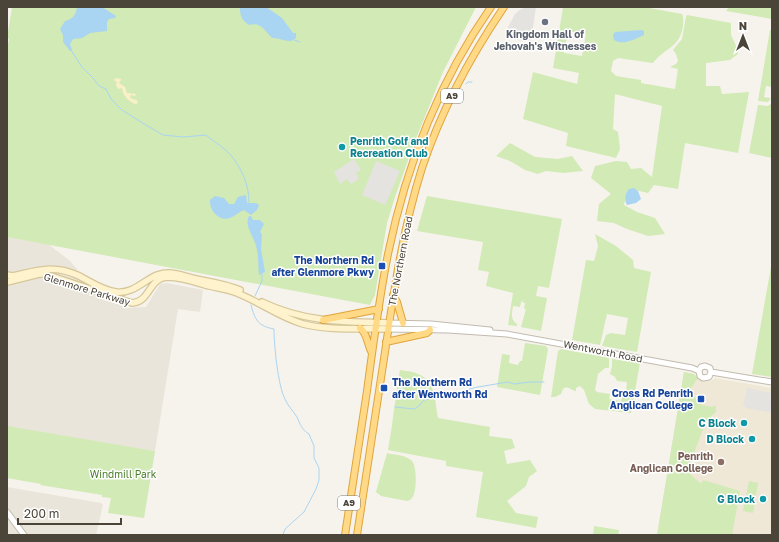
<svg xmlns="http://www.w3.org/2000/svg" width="779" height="542" viewBox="0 0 779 542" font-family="'Golos Text',sans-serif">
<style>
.residential{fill:#eae5da}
.education{fill:#efe8d6}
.green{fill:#d2eab5;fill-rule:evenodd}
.sand{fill:#f9efc9}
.parking{fill:#e5e3e0}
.water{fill:#a9d4f2}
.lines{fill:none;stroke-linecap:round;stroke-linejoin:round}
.stream{stroke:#a9d4f2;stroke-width:1}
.tertiary-casing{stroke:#c2bbae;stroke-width:7}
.secondary-casing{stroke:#d6c79b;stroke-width:8}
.trunk-casing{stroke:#e0a43c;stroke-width:8}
.tertiary{stroke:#fff;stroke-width:5}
.secondary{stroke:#fff3cd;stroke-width:5.5}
.trunk{stroke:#ffd985;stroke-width:6}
.worship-dot{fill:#6b7280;stroke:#fff;stroke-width:1.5}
.culture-dot{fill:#0f9aa8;stroke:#fff;stroke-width:1.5}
.transit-dot{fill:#1a4fb4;stroke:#fff;stroke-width:1.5}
.education-dot{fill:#8d6e63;stroke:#fff;stroke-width:1.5}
.labels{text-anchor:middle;stroke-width:3;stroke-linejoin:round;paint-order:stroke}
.shield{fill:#fff;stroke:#817c74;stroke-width:1}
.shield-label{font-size:9px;font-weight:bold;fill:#4b4439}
.worship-label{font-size:10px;font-weight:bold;fill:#5b616d;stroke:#fff}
.culture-label{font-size:10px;font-weight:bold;fill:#0d838f;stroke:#fff;text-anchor:end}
.transit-label{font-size:10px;font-weight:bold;fill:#164399;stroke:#fff;text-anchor:end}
.street-label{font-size:10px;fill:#4b4439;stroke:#fff}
.education-label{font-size:10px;font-weight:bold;fill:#785e54;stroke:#fff;text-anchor:end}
.park-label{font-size:10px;fill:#4a7f2a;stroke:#fff}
</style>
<rect width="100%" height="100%" fill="#f6f3ec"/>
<path class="residential" d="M 7,237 L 48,244 L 69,260 L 77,269 L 80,289 L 127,308 L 146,307 L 160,284 L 167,283 L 203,290 L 200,312 L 178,309 L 155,451 L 7,427 Z
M 7,487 L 101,503 L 103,505 L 96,535 L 7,535 Z"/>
<path class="education" d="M 684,372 L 694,374 L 698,378 L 711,381 L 715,378 L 772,388 L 772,535 L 657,535 Z"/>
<path class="green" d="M 12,7 L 476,7 L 443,72 L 415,141 L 396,194 L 387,223 L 375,295 L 370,305 L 7,237 L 7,51 L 9,39 L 7,38 Z
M 563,7 L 644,7 L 682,14 C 684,18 683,22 683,26 C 680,48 664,48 653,63 L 618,58 L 613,61 L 611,71 L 616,76 L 641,80 L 641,83 L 675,89 L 678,69 L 670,67 L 676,64 L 678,61 L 676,54 L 673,50 L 682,39 L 686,17 L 687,15 L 731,23 L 731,35 L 737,48 L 738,54 L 730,60 L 706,63 L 706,86 L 720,86 L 722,94 L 749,92 L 738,153 L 685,143 L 678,189 L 654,185 L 648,193 L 635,190 L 627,191 L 624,205 L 637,212 L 655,218 L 665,234 L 648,236 L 627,229 L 614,223 L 597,221 L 599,204 L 611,194 L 591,178 L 595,166 L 616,161 L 627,162 L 631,169 L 641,168 L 652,177 L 662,106 L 615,94 L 613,129 L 618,132 L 620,149 L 616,158 L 566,146 L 568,133 L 523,119 L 533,72 L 577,84 L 579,73 L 553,68 ZM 568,31 L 586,34 L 582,56 L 564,53 Z
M 729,7 L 772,7 L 772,19 L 726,11 Z
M 770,30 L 772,30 L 772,87 L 766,86 L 764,97 L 771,98 L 768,102 L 758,101 Z
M 772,103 L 772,158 L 749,153 L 758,105 L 768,106 Z
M 510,143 L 535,157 L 558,159 L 572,156 L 583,171 L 563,173 L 546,171 L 538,174 L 525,170 L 510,161 L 496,156 Z
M 427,196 L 562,219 L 549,288 L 538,286 L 536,296 L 547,298 L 541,331 L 521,327 L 526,309 L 524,309 L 525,303 L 522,302 L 525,299 L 521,302 L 520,307 L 513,306 C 512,314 510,319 517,324 L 517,326 L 508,325 L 513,293 L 486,286 L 489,272 L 478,270 L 483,242 L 417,231 Z
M 595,234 L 616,246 L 633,260 L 634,268 L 651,272 L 637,352 L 602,346 L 606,335 L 611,333 L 625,335 L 628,318 L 607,314 L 600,345 L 572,340 L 586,260 L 594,261 L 598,246 Z
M 772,261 L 772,377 L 752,374 Z
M 525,343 L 546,346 L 548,349 L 540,395 L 497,387 L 502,354 L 510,355 L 509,363 L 518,365 L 520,361 L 522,361 Z
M 561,349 L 609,358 L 609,368 L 605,368 L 598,374 L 595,390 L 597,392 L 610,394 L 609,399 L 621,401 L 623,391 L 626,392 L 627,382 L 617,381 L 615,377 L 610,374 L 612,366 L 612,359 L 640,363 L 631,413 L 595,409 L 589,404 L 584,390 L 580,386 L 576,388 L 576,391 C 570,390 568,385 563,389 L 561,394 L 555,397 L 551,397 L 558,351 Z
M 400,370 C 405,371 413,371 418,374 C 436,381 435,402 438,418 L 490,427 L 489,436 L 512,439 L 515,448 L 504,451 L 507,464 L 530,460 L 537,471 L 529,477 L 526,486 L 507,501 L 516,513 L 538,517 L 536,528 L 476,517 L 483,472 L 446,466 L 446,461 L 388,450 C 393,423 395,397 400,370 Z
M 684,372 L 694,374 L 698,378 L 691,388 L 694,397 L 702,402 L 701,405 L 713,407 L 713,406 L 716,406 L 716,412 L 706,421 L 688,469 L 690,474 L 701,484 L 703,480 L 740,491 L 732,535 L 657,535 Z
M 7,426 L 155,451 L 144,518 L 108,513 L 111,498 L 102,497 L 102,495 L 40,485 L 41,484 L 7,478 Z
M 387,453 C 395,455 406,455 412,461 C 417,466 417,492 412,498 C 411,500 409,500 407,501 L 381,496 L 376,492 Z
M 749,481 L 758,483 L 753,513 L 743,511 Z
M 594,526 L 619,530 L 618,535 L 593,535 Z"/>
<path class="sand" d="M 117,78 L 121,79 L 121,80 L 119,83 L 125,87 L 127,93 L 136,94 L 135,96 L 131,95 L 130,98 L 137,100 L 138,103 L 135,104 C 128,101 123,96 122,88 L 118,89 L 116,85 L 117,82 L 113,80 Z"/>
<path class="parking" d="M 526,7 L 536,7 L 531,42 L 505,38 L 507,29 L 515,14 L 518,11 Z
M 354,159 L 361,170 L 356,173 L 359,179 L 351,184 L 347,179 L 340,184 L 334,172 Z
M 376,161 L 400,171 L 385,205 L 362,195 Z
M 747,388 L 772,393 L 772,413 L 746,408 L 743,405 Z"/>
<path class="water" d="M 77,7 L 102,7 L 116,16 L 115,18 L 109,19 L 107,22 L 107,31 L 90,33 L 82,38 L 73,39 L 70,44 L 72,50 L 70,51 L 63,42 L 63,35 L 60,29 L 65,21 C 73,19 76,15 77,7 Z
M 240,7 L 266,7 L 282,18 L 293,33 L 296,33 L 296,38 C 289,45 281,37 272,38 C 264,30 261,22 249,25 C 241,20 240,15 240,7 Z
M 641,30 L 644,31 L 644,35 C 635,39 623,46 614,40 L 613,35 L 615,32 Z
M 634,188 L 638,191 L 641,199 L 636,203 L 627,205 C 624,200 625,193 629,189 Z
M 246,195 L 247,203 L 256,203 L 259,205 L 257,210 L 251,215 L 244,210 C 239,212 235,216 230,218 C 219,222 209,210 210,200 L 215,196 L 224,198 L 229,204 L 234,204 L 238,197 Z
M 249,216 L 251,216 L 253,220 L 260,220 L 264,224 L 260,232 L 262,234 L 261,249 L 265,272 L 259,275 C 258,266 259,256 256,246 C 254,236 244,227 249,216 Z"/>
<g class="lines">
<path class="stream" d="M 294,40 L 300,42
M 71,50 L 82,67 L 93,78 L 99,86 L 106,89 L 111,99 L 122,110 L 141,122 L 163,135 L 183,137 L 206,135 C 214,142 227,149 233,158 C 243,171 249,187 249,202
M 466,84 L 468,82 L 472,82
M 255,296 L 262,281 L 262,274
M 251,305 C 255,320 258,326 274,329 C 274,345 278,386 285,399 C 288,406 293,411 297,417 C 300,424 302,430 309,434 L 314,446 L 314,458 L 319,468 L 319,480 L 316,489 L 304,512 L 285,529 L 283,535
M 395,407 L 414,409 L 418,407 L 424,400 L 478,387 L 508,382 L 514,384 L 530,382 L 544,382"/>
<g class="tertiary-casing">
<path id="tertiary" d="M 389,323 L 431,324 L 490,330
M 388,329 L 448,330 L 507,334 L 692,368 L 699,371
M 699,371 L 700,376 L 703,378 L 709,377 L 711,372
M 699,371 L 701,367 L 705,366 L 710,368 L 711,372
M 711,372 L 772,382
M 7,512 L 24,535"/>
</g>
<g class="secondary-casing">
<path id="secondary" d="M 7,275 L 12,276 C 36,271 53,264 77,275 C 90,281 101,290 116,292 C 133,294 143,281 157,275 C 172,270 182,276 196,279 C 211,282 226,284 240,290
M 7,282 L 39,274 L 45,274 L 132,303 C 150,302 149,278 167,277 C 180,277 193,281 205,285 C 216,288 227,289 237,293 C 260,302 279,317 303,324 C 330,331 361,328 388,329
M 262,302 C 303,322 344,322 389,323"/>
</g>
<g class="trunk-casing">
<path id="trunk" d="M 393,295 L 397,302 L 403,323
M 323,320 L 379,309
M 360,328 C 368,334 367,345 372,353
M 386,342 L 427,333 L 430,330
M 345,535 C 352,487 360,439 367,391 C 373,346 379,299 388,254 C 406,166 440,80 491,7
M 357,535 C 366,474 376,413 385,352 C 394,290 403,228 422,168 C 441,111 470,57 504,7"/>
</g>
<use href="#tertiary" class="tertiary"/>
<use href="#secondary" class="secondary"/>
<use href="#trunk" class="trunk"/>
</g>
<circle class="worship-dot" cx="545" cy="22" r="4"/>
<g class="culture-dot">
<circle cx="342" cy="147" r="4"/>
<circle cx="744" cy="423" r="4"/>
<circle cx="752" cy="439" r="4"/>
<circle cx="763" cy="499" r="4"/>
</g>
<g class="transit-dot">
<rect x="378" y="262" width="8" height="8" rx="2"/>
<rect x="380" y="384" width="8" height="8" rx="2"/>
<rect x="697" y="395" width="8" height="8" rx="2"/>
</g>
<circle class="education-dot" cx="721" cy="462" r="4"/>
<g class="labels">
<g class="shield">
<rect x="441" y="89" width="22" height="14" rx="3"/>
<rect x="338" y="496" width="22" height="14" rx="3"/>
</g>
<g class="shield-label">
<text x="452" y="99">A9</text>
<text x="349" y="506">A9</text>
</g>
<g class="worship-label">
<text x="545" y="38">Kingdom Hall of<tspan x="545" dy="12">Jehovah's Witnesses</tspan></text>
</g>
<g class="culture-label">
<text x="350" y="145" text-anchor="start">Penrith Golf and<tspan x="350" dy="12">Recreation Club</tspan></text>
<text x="736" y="427">C Block</text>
<text x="744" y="443">D Block</text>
<text x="755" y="503">G Block</text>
</g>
<g class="transit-label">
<text x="374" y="264">The Northern Rd<tspan x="374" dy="12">after Glenmore Pkwy</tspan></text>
<text x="392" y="386" text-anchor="start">The Northern Rd<tspan x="392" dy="12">after Wentworth Rd</tspan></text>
<text x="693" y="397">Cross Rd Penrith<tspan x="693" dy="12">Anglican College</tspan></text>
</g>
<g class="street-label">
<text transform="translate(400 261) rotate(-79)" y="4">The Northern Road</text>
<text transform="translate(87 289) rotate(17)" y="4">Glenmore Parkway</text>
<text transform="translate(603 351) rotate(11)" y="4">Wentworth Road</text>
</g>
<g class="education-label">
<text x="713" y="460">Penrith<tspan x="713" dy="12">Anglican College</tspan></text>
</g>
<g class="park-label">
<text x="123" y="478">Windmill Park</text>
</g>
</g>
<rect width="779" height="542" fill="none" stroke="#4b4439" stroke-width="16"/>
<g transform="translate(743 36)" stroke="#ffffff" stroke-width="3" paint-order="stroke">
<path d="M0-3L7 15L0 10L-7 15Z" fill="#4b4439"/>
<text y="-6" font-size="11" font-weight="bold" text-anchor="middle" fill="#4b4439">N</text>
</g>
<path d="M18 518v6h103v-6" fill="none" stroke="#4b4439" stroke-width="2"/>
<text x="24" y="518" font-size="12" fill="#4b4439" stroke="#ffffff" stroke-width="3" paint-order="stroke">200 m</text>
</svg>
